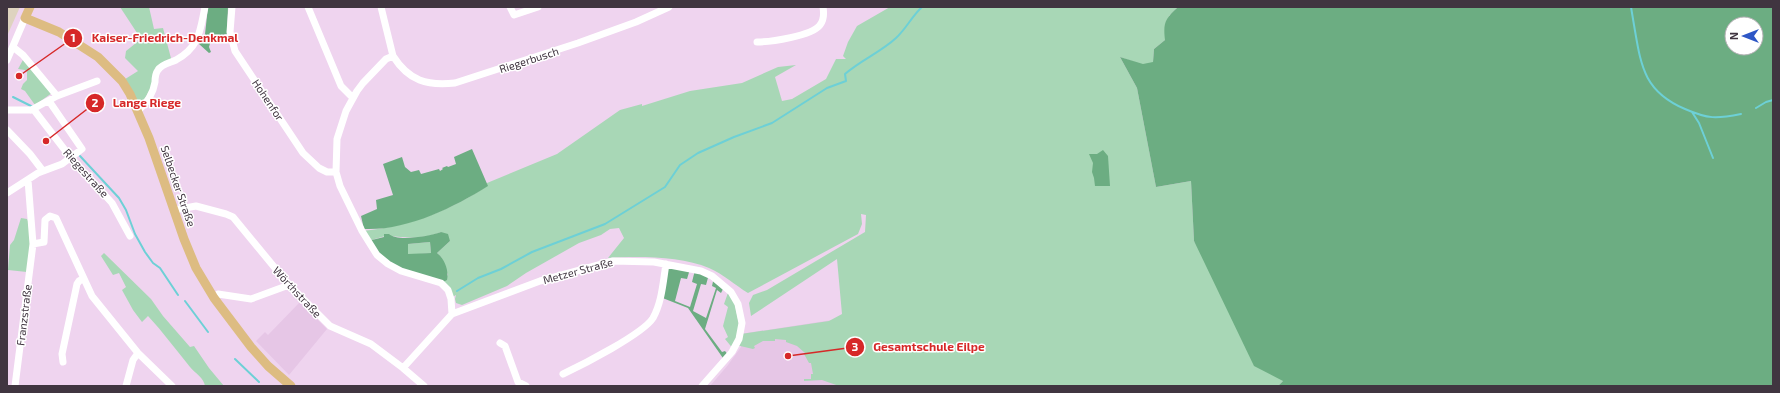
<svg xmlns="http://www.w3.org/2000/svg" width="1780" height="393" viewBox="0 0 1780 393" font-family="'Exo 2',sans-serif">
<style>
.commercial{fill:#ded3bf}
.built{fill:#e6c6e6}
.green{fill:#a8d7b6}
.forest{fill:#6cad82;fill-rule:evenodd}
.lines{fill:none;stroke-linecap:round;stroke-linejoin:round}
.stream{stroke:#6dd0d6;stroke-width:2}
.minor{stroke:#fff;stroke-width:7}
.major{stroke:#ddbc82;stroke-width:9}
.labels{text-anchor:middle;stroke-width:3;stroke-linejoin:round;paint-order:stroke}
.street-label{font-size:11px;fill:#403540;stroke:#fff}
.leader{fill:none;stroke:#d62828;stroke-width:1.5}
.callout-dot{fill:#d62828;stroke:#fff;stroke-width:1.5}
.mark-label{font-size:12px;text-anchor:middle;font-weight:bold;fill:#fff}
.callout-label{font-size:12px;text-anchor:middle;font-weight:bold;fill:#d62828;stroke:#fff;stroke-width:3;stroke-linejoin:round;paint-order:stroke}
</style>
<rect width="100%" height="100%" fill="#efd4ef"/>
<path class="commercial" d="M 7,7 L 20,7 L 7,36 Z"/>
<path class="built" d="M 300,302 L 327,329 L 289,375 L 256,341 L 265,332 L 268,335 Z
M 832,320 L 850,386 L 710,386 L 728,365 L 741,347 L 740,334 Z"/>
<path class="green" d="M 120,7 L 149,7 L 154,29 L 163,28 L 172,62 L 164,64 L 138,111 L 122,81 L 138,71 L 125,58 L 126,51 L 141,39 Z
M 890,7 L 1177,8 L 1169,16 L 1165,40 L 1154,49 L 1153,63 L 1143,65 L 1120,57 L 1137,88 L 1156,187 L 1191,181 L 1194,241 L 1283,381 L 1278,386 L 839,386 L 822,380 L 804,381 L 804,379 L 811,379 L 811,374 L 813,374 L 811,363 L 809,363 L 804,354 L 805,353 L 797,346 L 786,342 L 786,340 L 775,339 L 775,341 L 763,341 L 754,346 L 755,348 L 753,349 L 736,345 L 734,350 L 725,339 L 728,337 L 723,326 L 728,307 L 724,304 L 729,290 L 733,295 L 741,334 L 829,321 L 842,314 L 837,259 L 751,316 L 749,303 L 753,295 L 767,290 L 865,232 L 866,215 L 861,214 L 862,224 L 858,234 L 748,293 C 735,285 723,274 709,268 C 681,256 637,256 608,258 L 624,238 L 619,228 L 610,229 L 601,235 L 579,243 L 526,273 L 507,286 L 462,305 L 456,303 L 455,299 L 456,295 L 451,298 L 441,283 L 448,275 L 441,257 L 437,253 L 450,241 L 441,232 C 425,239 407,238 390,236 C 384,235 375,240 368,241 L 362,231 C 410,226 447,212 487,186 L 487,183 L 557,154 L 620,110 L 642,104 L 642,106 L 690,91 L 742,83 L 778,67 L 796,65 L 775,77 L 782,101 L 792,99 L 826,79 L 836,59 L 846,59 L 843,56 L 848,42 L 857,26 Z
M 24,58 L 52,93 L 35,105 L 25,91 L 21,89 L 23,84 L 27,80 L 27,72 L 25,70 L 18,69 Z
M 21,218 L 27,219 L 28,221 L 31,242 L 27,272 L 8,270 L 10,245 L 14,240 Z
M 430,242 L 431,253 L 408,255 L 408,244 Z
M 104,253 L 151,299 L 163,316 L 190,347 L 194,346 L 209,368 L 224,386 L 205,386 C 204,378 195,373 190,367 C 176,350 163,332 148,316 L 142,322 L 133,310 L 122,290 L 126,287 L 119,273 L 113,275 L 101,256 Z"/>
<path class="forest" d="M 208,7 L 228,7 L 227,34 C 219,35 211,37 209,47 L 211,52 L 209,53 L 199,44 L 205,34 Z
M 1173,7 L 1773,7 L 1773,386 L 1278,386 L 1283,381 L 1254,366 L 1194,241 L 1191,181 L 1156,187 L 1137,88 L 1120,57 L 1143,64 L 1153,62 L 1154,49 L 1165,40 C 1163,23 1165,19 1177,8 ZM 1732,24 L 1756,24 L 1756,48 L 1732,48 Z
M 472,149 L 488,186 C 453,208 406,231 364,229 L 361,216 L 377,209 L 376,200 L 393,195 L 383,164 L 402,157 L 405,167 L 411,172 L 419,170 L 421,174 L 439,169 L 440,171 L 443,169 L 442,168 L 447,166 L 448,167 L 456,164 L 454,157 Z
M 1103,150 L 1108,156 L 1110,186 L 1095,186 L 1094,178 L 1092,172 L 1093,163 L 1089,154 L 1097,154 Z
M 441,232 L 448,234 L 450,241 L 437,253 C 445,259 449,271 447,280 L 441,283 L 388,264 L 368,241 L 384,237 L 384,234 L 389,234 C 397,242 431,236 441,232 ZM 430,242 L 431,253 L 408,254 L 408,244 Z
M 666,264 L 690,269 L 687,279 L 681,278 L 675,301 L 690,307 L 697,284 L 692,282 L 695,270 L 709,274 L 706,285 L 701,284 L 693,311 L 706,318 L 716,288 L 712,286 L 714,277 L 725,285 L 721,293 L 717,290 L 705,329 L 722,352 L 725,351 L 729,356 L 725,361 L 688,308 L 660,297 Z"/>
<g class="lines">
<path class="stream" d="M 1631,7 C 1632,13 1633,19 1634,25 C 1641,65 1643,91 1685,109 C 1708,119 1716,119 1741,114
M 13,97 L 33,107
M 1756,108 L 1766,102 L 1773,100
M 1692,112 L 1699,123 L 1713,158
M 80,156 L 119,198 L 126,210 L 135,234 L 145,252 L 153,263 L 160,268 L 178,295
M 457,291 L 478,278 L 501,269 L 532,252 L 605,224 L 665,187 L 680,165 L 698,153 L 734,137 L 772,123 L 827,88 L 846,81 L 845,74 C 861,60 881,52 896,38 C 906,29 912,16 922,7
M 185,301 L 208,332
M 235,359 L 259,382
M 263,386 L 264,386"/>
<path class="minor" d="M 232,7 L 230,32 L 235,51 L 303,153 L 319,168 L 327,172 L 336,172
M 308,7 L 341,86 L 353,98
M 381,7 L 393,56 L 386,59 L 363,83 L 357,91 L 346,111 L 337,139 L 336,172 L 340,186 L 362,231 L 377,255 L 388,264 L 401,271 L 441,283 L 448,290 L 451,299 L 452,314
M 510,7 L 514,15 L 538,7
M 757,42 C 770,42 812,36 820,25 C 824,20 824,13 823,7
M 13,47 L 23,55 L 57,96
M 393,56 C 409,81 427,86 455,83 L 578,43 L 636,22 L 669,7
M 7,60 L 25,18
M 7,110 L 34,110 L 71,158 L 112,203 L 130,236
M 31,110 L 57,96 L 97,81
M 138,111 C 147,103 153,95 155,82 C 155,78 155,74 158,70 C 162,64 170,63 176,60 C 200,47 200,30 205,7
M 7,130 L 30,154 L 43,171
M 7,193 L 38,173 L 62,164 L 82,149 L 49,101
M 174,210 L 196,206 L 226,214 L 233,217 L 289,285 L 330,326 L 371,344 L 403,368 L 424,386
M 33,244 L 44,242 L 45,220 L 50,216 L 56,218 L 92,296 L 138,353 L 172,386
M 214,298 L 218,294 L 251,299 L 289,285
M 500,343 L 505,346 L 518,382 L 526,386
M 63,362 L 62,354 L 77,284 L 79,281 L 83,279
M 403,368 L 452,314 L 540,281 L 613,261 L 654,262 L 701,271 L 712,276 L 731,292 L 738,304 L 742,323 L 739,339 L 732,352 L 702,386
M 563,374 C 582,365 643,334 653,318 C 662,302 663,282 666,264
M 15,386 L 33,244 L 28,180
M 126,386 L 133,360 L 138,353"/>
<path class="major" d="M 30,7 L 25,18 L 59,32 L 98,57 L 122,81 L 130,94 L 149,138 L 184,239 L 196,268 L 214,298 L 251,347 L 268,366 L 291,386"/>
</g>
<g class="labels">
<g class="street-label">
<text transform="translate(529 60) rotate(-18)" y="4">Riegerbusch</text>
<text transform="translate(268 100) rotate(56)" y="4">Hohenfor</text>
<text transform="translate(86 173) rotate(48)" y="4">Riegestraße</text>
<text transform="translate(178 186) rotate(71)" y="4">Selbecker Straße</text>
<text transform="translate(578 271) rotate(-15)" y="4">Metzer Straße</text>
<text transform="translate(297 292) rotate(47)" y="4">Wörthstraße</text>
<text transform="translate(24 315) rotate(-83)" y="4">Franzstraße</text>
</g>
</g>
<path class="leader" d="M19 76L73 38M46 141L95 103M788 356L855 347"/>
<g class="callout-dot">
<circle cx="19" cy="76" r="4"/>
<circle cx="46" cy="141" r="4"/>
<circle cx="788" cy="356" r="4"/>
<circle cx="73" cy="38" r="10"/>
<circle cx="95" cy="103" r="10"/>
<circle cx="855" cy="347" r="10"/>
</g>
<g class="mark-label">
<text x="73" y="42">1</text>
<text x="95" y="107">2</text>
<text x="855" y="351">3</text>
</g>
<g class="callout-label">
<text x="165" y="42">Kaiser-Friedrich-Denkmal</text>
<text x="147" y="107">Lange Riege</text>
<text x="929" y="351">Gesamtschule Eilpe</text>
</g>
<rect width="1780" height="393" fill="none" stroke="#403540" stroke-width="16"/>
<g transform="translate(1744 36) rotate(270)"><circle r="19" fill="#ffffff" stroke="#b3aeb3"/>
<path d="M0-3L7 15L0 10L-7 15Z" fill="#2e57c6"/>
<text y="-6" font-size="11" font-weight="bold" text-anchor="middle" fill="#403540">N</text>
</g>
</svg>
